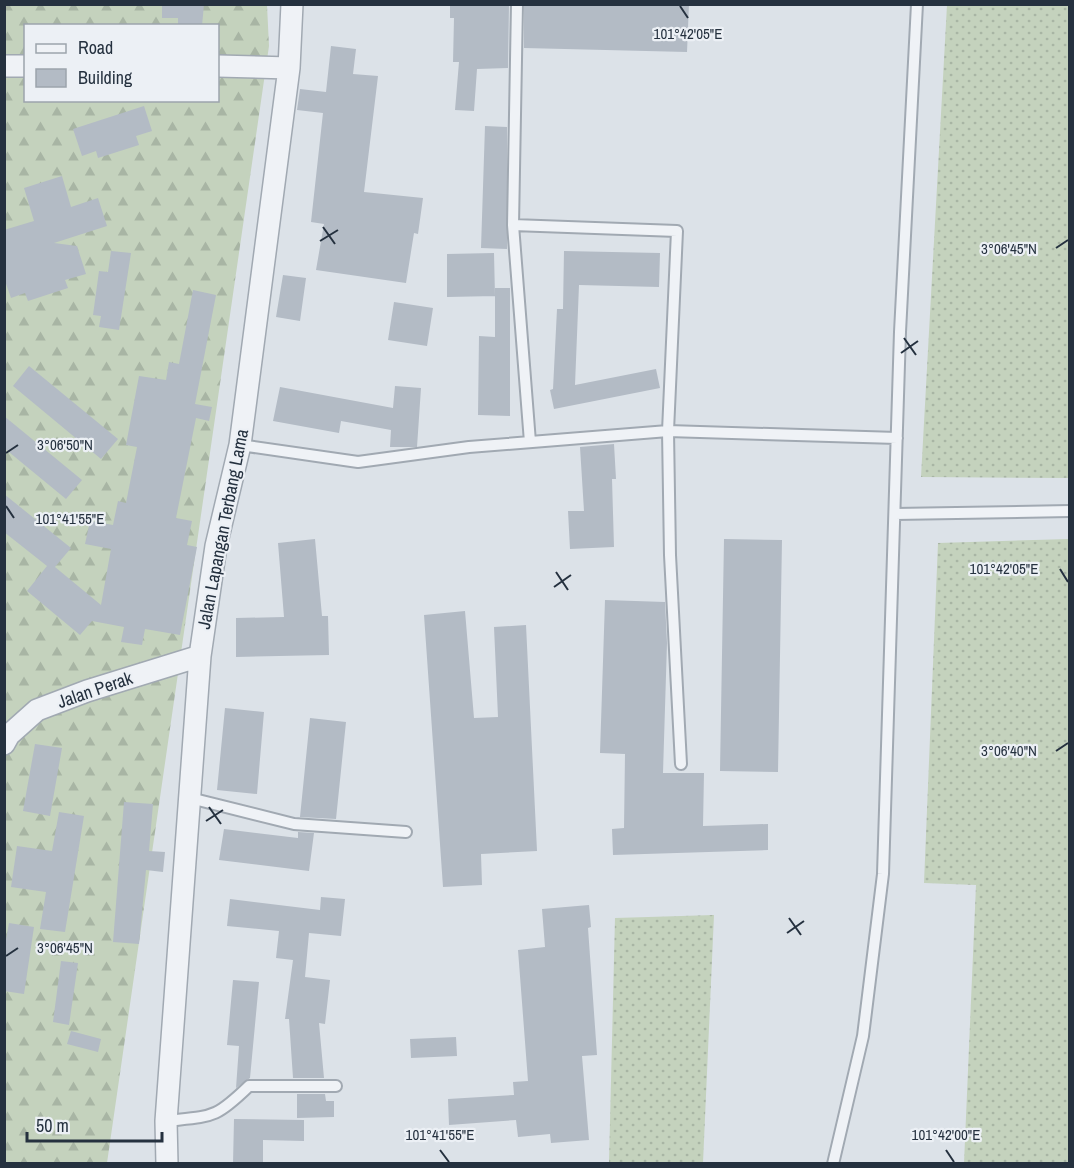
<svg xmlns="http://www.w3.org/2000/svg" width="1074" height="1168" viewBox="0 0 1074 1168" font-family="'Archivo Narrow',sans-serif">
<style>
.grass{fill:url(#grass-dots)}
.forest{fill:url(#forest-firs);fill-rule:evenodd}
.building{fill:#b3bbc5}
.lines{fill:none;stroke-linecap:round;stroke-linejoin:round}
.lane-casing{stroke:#a1a9b2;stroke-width:14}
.street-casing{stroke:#a1a9b2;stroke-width:24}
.lane{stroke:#eff2f6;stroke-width:10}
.street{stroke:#eff2f6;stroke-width:21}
.ticks{fill:none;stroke:#25313f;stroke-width:2}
.labels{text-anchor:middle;stroke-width:4.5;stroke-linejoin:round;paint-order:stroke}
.street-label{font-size:18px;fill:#25313f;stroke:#ecf0f5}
.ticks-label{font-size:15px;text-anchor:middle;fill:#25313f;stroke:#ecf0f5;stroke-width:4.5;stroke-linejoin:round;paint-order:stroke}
</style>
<defs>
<pattern id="grass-dots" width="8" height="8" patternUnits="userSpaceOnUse" patternTransform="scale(1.5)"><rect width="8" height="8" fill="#c4d2bd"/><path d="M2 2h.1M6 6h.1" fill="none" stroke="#a8b5a4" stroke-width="1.8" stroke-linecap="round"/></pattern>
<pattern id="forest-firs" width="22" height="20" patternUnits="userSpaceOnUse" patternTransform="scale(1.5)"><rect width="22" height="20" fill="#c4d2bd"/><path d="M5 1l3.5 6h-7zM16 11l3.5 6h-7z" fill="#a8b5a4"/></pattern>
</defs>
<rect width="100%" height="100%" fill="#dce2e8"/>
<path class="grass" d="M 947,5 L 1069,5 L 1069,478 L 921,477 Z
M 1069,539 L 1069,1163 L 964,1163 L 976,885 L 924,883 L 938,543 Z
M 714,915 L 703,1163 L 609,1163 L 615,918 Z"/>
<path class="forest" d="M 5,5 L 267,5 L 269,46 L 107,1163 L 5,1164 ZM 26,26 L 218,26 L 218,100 L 26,100 Z"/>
<path class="building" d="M 162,4 L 204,4 L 202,26 L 178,26 L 178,18 L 162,18 Z
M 450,4 L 509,4 L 508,68 L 477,69 L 474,111 L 455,110 L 459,62 L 453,62 L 454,18 L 450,18 Z
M 524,4 L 689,4 L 687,52 L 524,48 Z
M 331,46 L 356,49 L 353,74 L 378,76 L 364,192 L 423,198 L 418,234 L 414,233 L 406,283 L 316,270 L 324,224 L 311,222 L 323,113 L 297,110 L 300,89 L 326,92 Z
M 144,106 L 152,131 L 136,136 L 139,145 L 98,158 L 96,151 L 82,156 L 73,129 Z
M 485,126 L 507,127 L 507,249 L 481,248 Z
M 62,176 L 71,207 L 98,198 L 107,226 L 54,243 L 77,246 L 86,274 L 65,280 L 68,288 L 28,301 L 25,293 L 11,298 L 4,278 L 4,230 L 34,221 L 24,188 Z
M 111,251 L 131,253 L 119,330 L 99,327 L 101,316 L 93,315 L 99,271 L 108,272 Z
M 564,251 L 660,253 L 659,287 L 579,285 L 575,385 L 656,369 L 660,388 L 554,409 L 550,390 L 553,389 L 557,309 L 563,309 Z
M 494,253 L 495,296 L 447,297 L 447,254 Z
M 283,275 L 306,278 L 300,321 L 276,317 Z
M 495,288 L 510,288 L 510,416 L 478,415 L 479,336 L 495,337 Z
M 193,290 L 216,295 L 195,404 L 212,407 L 209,421 L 196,418 L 176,518 L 192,521 L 187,545 L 197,547 L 180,635 L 145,629 L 142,645 L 121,642 L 124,627 L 92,621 L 80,635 L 27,591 L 47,566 L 4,532 L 4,494 L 71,548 L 55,567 L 101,605 L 111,549 L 85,544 L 90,521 L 113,525 L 118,501 L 126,503 L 137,447 L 126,445 L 139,376 L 166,380 L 169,362 L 179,364 Z
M 394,302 L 433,308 L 427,346 L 388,340 Z
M 29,366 L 118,439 L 101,459 L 13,386 Z
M 395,386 L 421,388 L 417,447 L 390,447 L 391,430 L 341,421 L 339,433 L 273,421 L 280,387 L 393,408 Z
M 4,416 L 82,480 L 66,499 L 4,448 Z
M 614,444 L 616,479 L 612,479 L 614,547 L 570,549 L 568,511 L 584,511 L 580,447 Z
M 315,539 L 322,616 L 328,616 L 329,655 L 236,657 L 236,618 L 284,617 L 278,543 Z
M 724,539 L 782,540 L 778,772 L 720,771 Z
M 605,600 L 665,602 L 667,643 L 663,773 L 704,773 L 703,826 L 768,824 L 768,850 L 613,855 L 612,829 L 624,828 L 625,754 L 600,753 Z
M 465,611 L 474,718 L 498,717 L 494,627 L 526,625 L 537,851 L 481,854 L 482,885 L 443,887 L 424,615 Z
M 225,708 L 264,712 L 257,794 L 217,790 Z
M 310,718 L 346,722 L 336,819 L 300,817 Z
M 35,744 L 62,748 L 50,816 L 23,811 Z
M 124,802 L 153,804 L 149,851 L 165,852 L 163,872 L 146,870 L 139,944 L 113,942 Z
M 59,812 L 84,816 L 65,932 L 40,929 L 46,892 L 11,887 L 17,846 L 52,851 Z
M 224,829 L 298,838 L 298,832 L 314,833 L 309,871 L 219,860 Z
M 321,897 L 345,899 L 341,936 L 309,933 L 305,977 L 330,980 L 325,1024 L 319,1023 L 324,1078 L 293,1078 L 289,1019 L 285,1019 L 293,960 L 276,958 L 279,931 L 227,926 L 230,899 L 320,910 Z
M 589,905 L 591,927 L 588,928 L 597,1055 L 582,1056 L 589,1140 L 551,1143 L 550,1134 L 518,1137 L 516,1120 L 449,1125 L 448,1099 L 514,1095 L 513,1082 L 528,1081 L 518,950 L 545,947 L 542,909 Z
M 9,923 L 34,927 L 24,994 L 4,991 L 4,950 Z
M 61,961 L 78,963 L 69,1025 L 53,1022 Z
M 233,980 L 259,982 L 250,1078 L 236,1088 L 239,1046 L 227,1045 Z
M 71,1031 L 101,1039 L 98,1052 L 67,1044 Z
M 456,1037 L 457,1056 L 411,1058 L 410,1039 Z
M 297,1094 L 325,1094 L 326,1101 L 334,1101 L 334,1117 L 297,1118 Z
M 234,1119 L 304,1120 L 304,1141 L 263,1140 L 263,1164 L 233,1164 Z"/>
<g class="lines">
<g class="lane-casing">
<path id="lane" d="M 517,4 L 513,225 L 530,442
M 513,225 L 677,231 L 668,431 L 670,555 L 681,764
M 240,445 L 358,462 L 469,447 L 668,431 L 897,438
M 895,514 L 1070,511
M 190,798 L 294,824 L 406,832
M 166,1121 C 213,1116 215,1119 249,1086 L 336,1086
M 833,1164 L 863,1036 L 883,874 L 900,332 L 917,4"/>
</g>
<g class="street-casing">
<path id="street" d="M 4,66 L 26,66
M 218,66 L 289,68
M 4,744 L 9,735 L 37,710 L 87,691 L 200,656
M 167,1164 L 166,1121 L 200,656 L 216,546 L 240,445 L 289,68 L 292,4"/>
</g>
<use href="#lane" class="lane"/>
<use href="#street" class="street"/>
</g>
<path class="ticks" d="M 680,6 L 688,18M 323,227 L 335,244M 320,241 L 338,230M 1056,248 L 1068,240M 904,338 L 916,355M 901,353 L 918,341M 6,453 L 18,445M 6,506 L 14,518M 1060,569 L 1068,582M 556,572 L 568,590M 554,587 L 571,575M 1056,751 L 1068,743M 209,807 L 221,824M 206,821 L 223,810M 789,918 L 801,935M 787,933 L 804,921M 6,956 L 18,948M 440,1150 L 449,1162M 946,1150 L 954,1162"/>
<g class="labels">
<g class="street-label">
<text transform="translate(223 529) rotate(-79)" y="6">Jalan Lapangan Terbang Lama</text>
<text transform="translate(95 690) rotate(-19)" y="6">Jalan Perak</text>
</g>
</g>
<g class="ticks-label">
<text x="688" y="39">101°42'05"E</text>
<text x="1009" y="254">3°06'45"N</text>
<text x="65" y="450">3°06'50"N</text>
<text x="70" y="524">101°41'55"E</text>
<text x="1004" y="574">101°42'05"E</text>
<text x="1009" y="756">3°06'40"N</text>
<text x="65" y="953">3°06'45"N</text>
<text x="440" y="1140">101°41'55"E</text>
<text x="946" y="1140">101°42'00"E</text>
</g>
<rect width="1074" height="1168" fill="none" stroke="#25313f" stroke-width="12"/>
<rect x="24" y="24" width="195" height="78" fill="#ecf0f5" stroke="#9ca4ac" stroke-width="1.5"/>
<rect x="36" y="44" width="30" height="9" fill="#eff2f6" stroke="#9ca4ac" stroke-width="1.5"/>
<text x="78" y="54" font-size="18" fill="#25313f">Road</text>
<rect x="36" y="69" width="30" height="18" fill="#b3bbc5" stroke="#9ca4ac" stroke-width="1.5"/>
<text x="78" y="84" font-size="18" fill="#25313f">Building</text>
<path d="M27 1132v9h135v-9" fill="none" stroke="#25313f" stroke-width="3"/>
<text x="36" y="1132" font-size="18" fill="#25313f" stroke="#ecf0f5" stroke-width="4.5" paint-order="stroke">50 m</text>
</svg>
